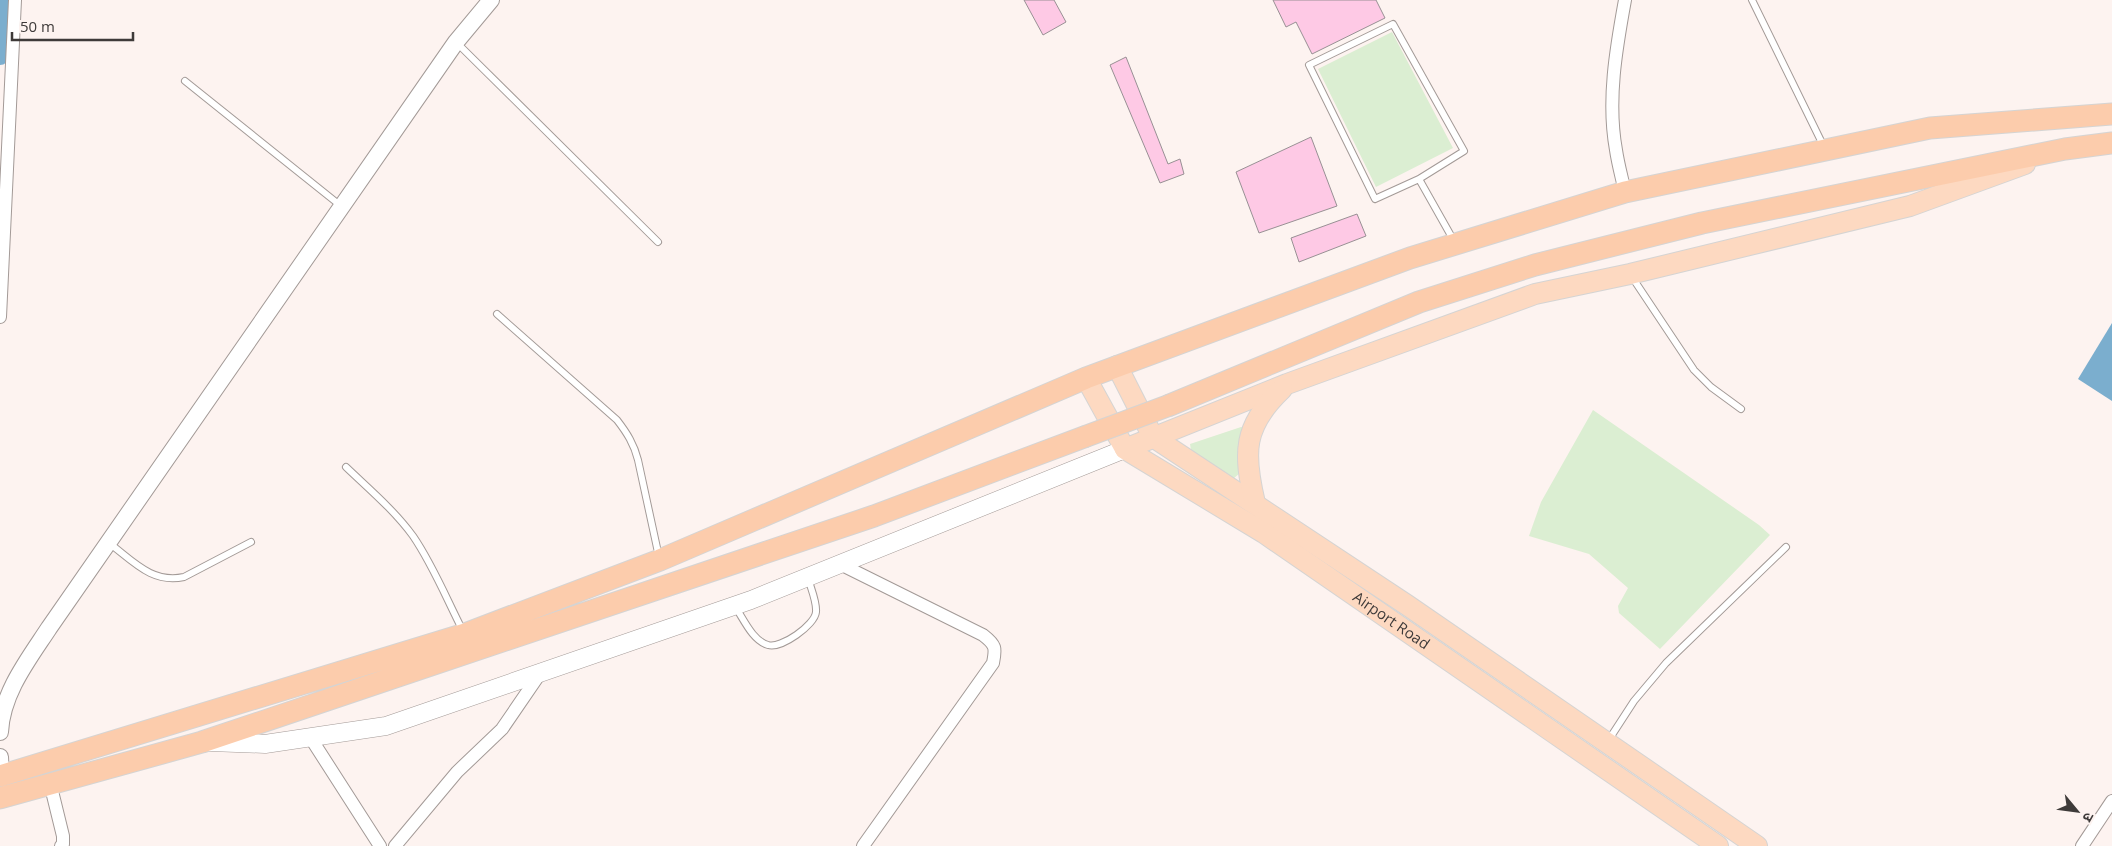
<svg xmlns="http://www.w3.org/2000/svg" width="2112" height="846" viewBox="0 0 2112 846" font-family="'Open Sans','Noto Sans Devanagari',sans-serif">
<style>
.green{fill:#dbeed2}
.water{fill:#7baece}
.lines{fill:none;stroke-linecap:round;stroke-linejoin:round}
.canal{stroke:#7baece;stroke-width:18}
.building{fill:#fec9e5;stroke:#989094}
.service-casing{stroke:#a39a97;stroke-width:8}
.minor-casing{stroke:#a39a97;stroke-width:14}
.tertiary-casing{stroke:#a39a97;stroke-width:18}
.secondary-casing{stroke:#a39a97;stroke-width:19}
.primary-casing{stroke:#d5d4d3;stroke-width:22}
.trunk-casing{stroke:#d5d4d3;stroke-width:23}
.service{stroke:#fff;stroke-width:6}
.minor{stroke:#fff;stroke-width:12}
.tertiary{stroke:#fff;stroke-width:16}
.secondary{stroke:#fff;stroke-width:18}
.primary{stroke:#fdd9c1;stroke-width:20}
.trunk{stroke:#fcccac;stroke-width:21}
.trunk-bridge-casing{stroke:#d5d4d3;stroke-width:23;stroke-linecap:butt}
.trunk-bridge{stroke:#fcccac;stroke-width:21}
.labels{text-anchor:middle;stroke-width:4;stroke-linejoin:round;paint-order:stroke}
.street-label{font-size:15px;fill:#3e3a39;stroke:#fdf3f0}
</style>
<rect width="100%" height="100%" fill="#fdf3f0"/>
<path class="green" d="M 1392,32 L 1453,148 L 1376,187 L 1318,69 Z
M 1593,410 L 1759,525 L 1770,535 L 1660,649 L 1619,613 L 1618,606 L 1628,588 L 1589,554 L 1529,536 L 1541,502 Z
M 1241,427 L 1245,428 L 1240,473 L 1233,479 L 1191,450 L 1190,444 Z"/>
<path class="water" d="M 2112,323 L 2112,401 L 2078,379 Z"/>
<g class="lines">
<path class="canal" d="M 0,56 L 1,0"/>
</g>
<path class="building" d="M 1024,0 L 1054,0 L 1066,22 L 1043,35 Z
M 1273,0 L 1376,0 L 1385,18 L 1312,54 L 1296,22 L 1286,27 Z
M 1126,57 L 1168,164 L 1180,159 L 1184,174 L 1160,183 L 1110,65 Z
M 1311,137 L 1337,206 L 1259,233 L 1236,172 Z
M 1357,214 L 1366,236 L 1299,262 L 1291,238 Z"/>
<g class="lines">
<g class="service-casing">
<path id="service" d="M 1752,0 L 1824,147
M 457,43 L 658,242
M 185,81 L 341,206
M 1419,179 L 1464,151 L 1393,24 L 1309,65 L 1375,199 L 1419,179 L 1454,241
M 1632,277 L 1694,370 L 1711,387 L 1741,409
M 497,314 L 617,420 C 627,433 634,444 638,460 L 659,557
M 346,467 C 369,489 394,510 413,536 C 433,565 447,600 463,631
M 109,543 C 133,561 152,584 184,577 L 251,542
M 736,608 C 744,620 753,641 768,645 C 781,649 815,625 816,612 C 817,602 811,589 808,578
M 1608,741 L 1634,701 L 1666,663 L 1786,547"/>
</g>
<g class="minor-casing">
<path id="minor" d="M 1625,0 C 1616,49 1607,101 1616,150 C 1618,164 1622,178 1625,192
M 0,317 L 15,0
M 840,564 L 983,635 C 996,645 996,648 993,663 L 863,846
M 310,737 L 380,846
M 50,783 L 63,836 L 63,844 L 61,846
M 395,846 L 457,772 L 502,729 L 541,672
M 2082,846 L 2112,801"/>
</g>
<g class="tertiary-casing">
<path id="tertiary" d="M 0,732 C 2,693 28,660 49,628 L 456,42 L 491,0
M 0,757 L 1,776"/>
</g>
<g class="secondary-casing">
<path id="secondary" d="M 210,742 L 265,744 L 386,726 L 751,600 L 1125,449"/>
</g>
<g class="primary-casing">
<g id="primary">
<path d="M 1117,366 L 1153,437 L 1407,605 L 1757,846"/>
<path id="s1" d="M 1086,378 L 1125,449 L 1264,533 L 1718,846"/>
<path d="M 1125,449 L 1287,384 L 1535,294 L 1630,274 L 1910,206 L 2025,164"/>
<path d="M 1255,503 C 1243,453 1243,426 1282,389"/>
</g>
</g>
<g class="trunk-casing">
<path id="trunk" d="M 1170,405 L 1419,302 L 1535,265 L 1702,223 L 2065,149 L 2112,143
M 0,776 L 465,634 L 660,560 L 1086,378 L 1410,258 L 1625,192 L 1930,128 L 2112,114
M 0,798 L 202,742 L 874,516 L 1084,437"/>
</g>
<use href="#service" class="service"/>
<use href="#minor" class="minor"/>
<use href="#tertiary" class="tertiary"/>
<use href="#secondary" class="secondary"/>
<use href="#primary" class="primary"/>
<use href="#trunk" class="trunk"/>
<g class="trunk-bridge-casing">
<path id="trunk-bridge" d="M 1084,437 L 1170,405"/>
</g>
<use href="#trunk-bridge" class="trunk-bridge"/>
</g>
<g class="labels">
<g class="street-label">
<text dy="5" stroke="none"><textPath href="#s1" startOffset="398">Airport Road</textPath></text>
</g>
</g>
<g transform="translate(2077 811) rotate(119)" stroke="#fdf3f0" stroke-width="4" paint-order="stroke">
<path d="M0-4L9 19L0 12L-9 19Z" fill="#3e3a39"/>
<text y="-8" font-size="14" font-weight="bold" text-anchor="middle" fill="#3e3a39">उ</text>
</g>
<path d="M12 32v8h121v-8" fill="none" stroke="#3e3a39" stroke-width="2.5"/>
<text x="20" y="32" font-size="15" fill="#3e3a39" stroke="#fdf3f0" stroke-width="4" paint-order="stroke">50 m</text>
</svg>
